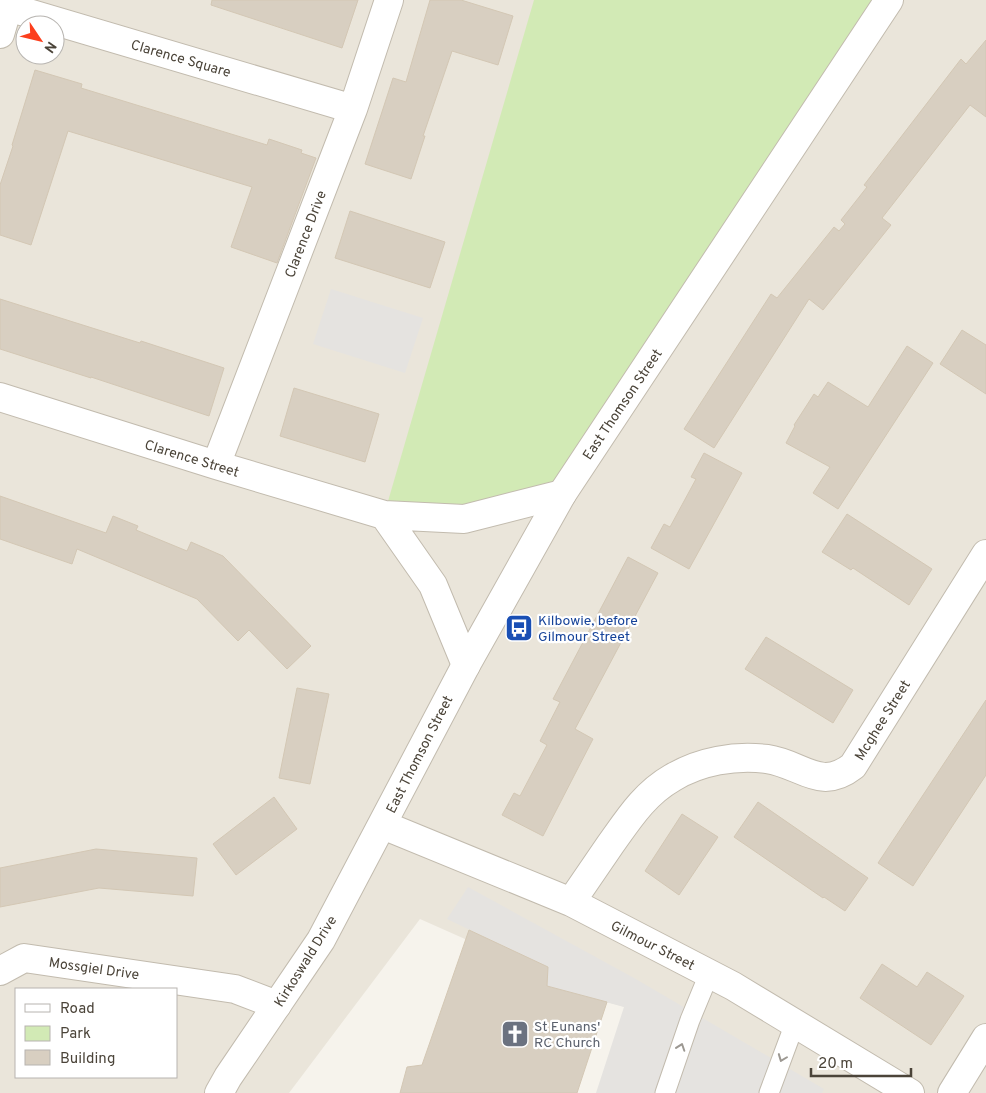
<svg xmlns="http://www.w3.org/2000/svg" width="986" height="1093" viewBox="0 0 986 1093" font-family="Overpass,sans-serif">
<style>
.residential{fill:#eae5da;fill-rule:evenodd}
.park{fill:#d2eab5}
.parking{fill:#e5e3e0}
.building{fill:#d8cfc1;stroke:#d3c7b4}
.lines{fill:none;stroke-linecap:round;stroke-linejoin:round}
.service-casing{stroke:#c2bbae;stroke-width:21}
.minor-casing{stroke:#c2bbae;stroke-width:30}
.tertiary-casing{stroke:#c2bbae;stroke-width:30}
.service{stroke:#fff;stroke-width:19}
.minor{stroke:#fff;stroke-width:28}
.tertiary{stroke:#fff;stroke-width:28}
.oneway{stroke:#9c9892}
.labels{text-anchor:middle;stroke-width:4.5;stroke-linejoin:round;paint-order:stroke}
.street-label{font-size:14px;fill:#4b4439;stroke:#fff}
.transit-label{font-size:14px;fill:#164399;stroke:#fff;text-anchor:start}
.worship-label{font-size:14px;fill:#5b616d;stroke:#fff;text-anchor:start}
</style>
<rect width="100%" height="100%" fill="#f6f3ec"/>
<path class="residential" d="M 0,0 L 986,0 L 986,1093 L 815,1093 L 625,1007 L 607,1002 L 420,919 L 289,1093 L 0,1093 ZM 25,25 L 55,25 L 55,55 L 25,55 ZM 16,989 L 176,989 L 176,1077 L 16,1077 Z"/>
<path class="park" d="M 534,0 L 889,0 L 562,494 L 384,515 Z"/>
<path class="parking" d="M 331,289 L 423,318 L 405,373 L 313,344 Z
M 468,887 L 634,978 L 824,1089 L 822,1093 L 596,1093 L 624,1007 L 547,986 L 548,967 L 447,919 Z"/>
<path class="building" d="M 212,0 L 358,0 L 342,48 L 211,5 Z
M 430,0 L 461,0 L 513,16 L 498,65 L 452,51 L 423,136 L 425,136 L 411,179 L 365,164 L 393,78 L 406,82 Z
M 986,40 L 986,117 L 970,105 L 882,218 L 891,225 L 823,310 L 809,299 L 714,448 L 684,429 L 771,294 L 777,298 L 834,227 L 839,231 L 845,224 L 841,220 L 867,187 L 864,185 L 961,59 L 966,64 Z
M 35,70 L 82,84 L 81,88 L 267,145 L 269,139 L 302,150 L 301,153 L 316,158 L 277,263 L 231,247 L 252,187 L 68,131 L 31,245 L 0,235 L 0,185 L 13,146 L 12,145 Z
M 350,211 L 445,242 L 430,288 L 335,258 Z
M 0,299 L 140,343 L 141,341 L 224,368 L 209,416 L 91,377 L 91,378 L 0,349 Z
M 962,330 L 986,345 L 986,394 L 940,364 Z
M 907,346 L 933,363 L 838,509 L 813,493 L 830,467 L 786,443 L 795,426 L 794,425 L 814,394 L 818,397 L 828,382 L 868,407 Z
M 294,388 L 379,414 L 365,462 L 280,436 Z
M 704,453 L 742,473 L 689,569 L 651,548 L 664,524 L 670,527 L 696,479 L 691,477 Z
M 0,496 L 106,533 L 113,516 L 138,526 L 136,530 L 187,551 L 191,542 L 223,556 L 311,646 L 287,669 L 249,630 L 238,641 L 197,599 L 77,549 L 72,564 L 0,539 Z
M 847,514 L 932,569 L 909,605 L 853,568 L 851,570 L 822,552 Z
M 628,557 L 658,573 L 575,729 L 593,739 L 543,836 L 502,815 L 514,793 L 520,796 L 547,745 L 540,741 L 560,702 L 553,699 Z
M 766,637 L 853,690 L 833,723 L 745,669 Z
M 297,688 L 329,694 L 310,784 L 279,778 Z
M 986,700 L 986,775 L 913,886 L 878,863 Z
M 274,797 L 297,829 L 236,875 L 213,844 Z
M 758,802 L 868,878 L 845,911 L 824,897 L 823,898 L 734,837 Z
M 682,814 L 718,837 L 679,895 L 645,871 Z
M 96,849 L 197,858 L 193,896 L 99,888 L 0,907 L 0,868 Z
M 469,930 L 548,967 L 547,986 L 607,1002 L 577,1093 L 400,1093 L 407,1067 L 422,1065 Z
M 882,964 L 917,987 L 927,972 L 964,996 L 931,1045 L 860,998 Z"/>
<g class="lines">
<g class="service-casing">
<path id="service" d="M 665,1093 L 690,1020 L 709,974
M 769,1093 L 795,1023"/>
</g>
<g class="minor-casing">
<path id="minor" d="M 8,7 L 353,109
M 0,34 L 10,0
M 0,397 L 216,465 L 384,515 L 464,519 L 562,494
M 216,465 L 353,109 L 389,0
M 384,515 L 433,585 L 466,665
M 383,825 L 571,902 L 733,986 L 910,1093
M 571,902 C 584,883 597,864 610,845 C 628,820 644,794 672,778 C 700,761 735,755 767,759 C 802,764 820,792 853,766 L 986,554
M 0,971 L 24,958 L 235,989 L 277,1005
M 952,1093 L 986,1038"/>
</g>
<g class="tertiary-casing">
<path id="tertiary" d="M 219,1093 L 228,1077 L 321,940 L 466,665 L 562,494 L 889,0"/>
</g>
<use href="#service" class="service"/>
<use href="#minor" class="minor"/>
<use href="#tertiary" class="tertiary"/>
</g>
<defs><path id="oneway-chevron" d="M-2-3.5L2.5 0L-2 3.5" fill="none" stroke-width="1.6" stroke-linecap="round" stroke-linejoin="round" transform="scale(1.25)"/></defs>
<g class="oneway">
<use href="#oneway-chevron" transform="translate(681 1047) rotate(-71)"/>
<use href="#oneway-chevron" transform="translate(782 1058) rotate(111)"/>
</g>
<defs>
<g id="bus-square" transform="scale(1.4375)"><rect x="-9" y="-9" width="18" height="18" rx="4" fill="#1a4fb4" stroke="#fff"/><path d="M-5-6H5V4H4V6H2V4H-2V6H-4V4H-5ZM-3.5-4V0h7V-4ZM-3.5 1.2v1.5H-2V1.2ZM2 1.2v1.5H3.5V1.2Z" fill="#fff"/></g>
<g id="church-square" transform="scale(1.4375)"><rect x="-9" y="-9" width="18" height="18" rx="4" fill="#6b7280" stroke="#fff"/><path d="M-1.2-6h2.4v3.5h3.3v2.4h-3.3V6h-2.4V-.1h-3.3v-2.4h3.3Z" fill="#fff"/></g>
</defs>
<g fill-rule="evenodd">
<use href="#bus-square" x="519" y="628"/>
<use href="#church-square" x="515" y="1034"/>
</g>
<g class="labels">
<g class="street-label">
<text transform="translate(181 58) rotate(16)" y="5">Clarence Square</text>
<text transform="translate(305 234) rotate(-69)" y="5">Clarence Drive</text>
<text transform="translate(622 404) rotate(-56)" y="5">East Thomson Street</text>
<text transform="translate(192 458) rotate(17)" y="5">Clarence Street</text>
<text transform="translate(882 720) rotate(-58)" y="5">Mcghee Street</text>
<text transform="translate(419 754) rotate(-63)" y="5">East Thomson Street</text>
<text transform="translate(653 945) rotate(27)" y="5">Gilmour Street</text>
<text transform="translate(305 961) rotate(-58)" y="5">Kirkoswald Drive</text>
<text transform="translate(94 968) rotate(8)" y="5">Mossgiel Drive</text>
</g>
<g class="transit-label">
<text x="538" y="625">Kilbowie, before<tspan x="538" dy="16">Gilmour Street</tspan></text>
</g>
<g class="worship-label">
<text x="534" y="1031">St Eunans'<tspan x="534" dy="16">RC Church</tspan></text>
</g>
</g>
<rect x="15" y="988" width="162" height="90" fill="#ffffff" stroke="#b7b4b0"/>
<rect x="25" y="1004" width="25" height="8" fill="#ffffff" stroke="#b7b4b0"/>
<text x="60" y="1013" font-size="15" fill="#4b4439">Road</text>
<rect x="25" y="1026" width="25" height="15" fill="#d2eab5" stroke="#b7b4b0"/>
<text x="60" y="1038" font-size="15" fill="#4b4439">Park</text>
<rect x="25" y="1050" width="25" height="15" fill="#d8cfc1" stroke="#b7b4b0"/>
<text x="60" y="1063" font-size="15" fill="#4b4439">Building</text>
<g transform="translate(40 40) rotate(125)"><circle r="24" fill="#ffffff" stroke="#b7b4b0"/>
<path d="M0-4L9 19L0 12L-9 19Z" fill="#fc3f1d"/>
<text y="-8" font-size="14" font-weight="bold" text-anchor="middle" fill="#4b4439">N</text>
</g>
<path d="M811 1068v8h100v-8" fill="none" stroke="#4b4439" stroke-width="2.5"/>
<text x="818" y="1068" font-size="15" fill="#4b4439" stroke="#ffffff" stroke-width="4" paint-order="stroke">20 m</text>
</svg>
